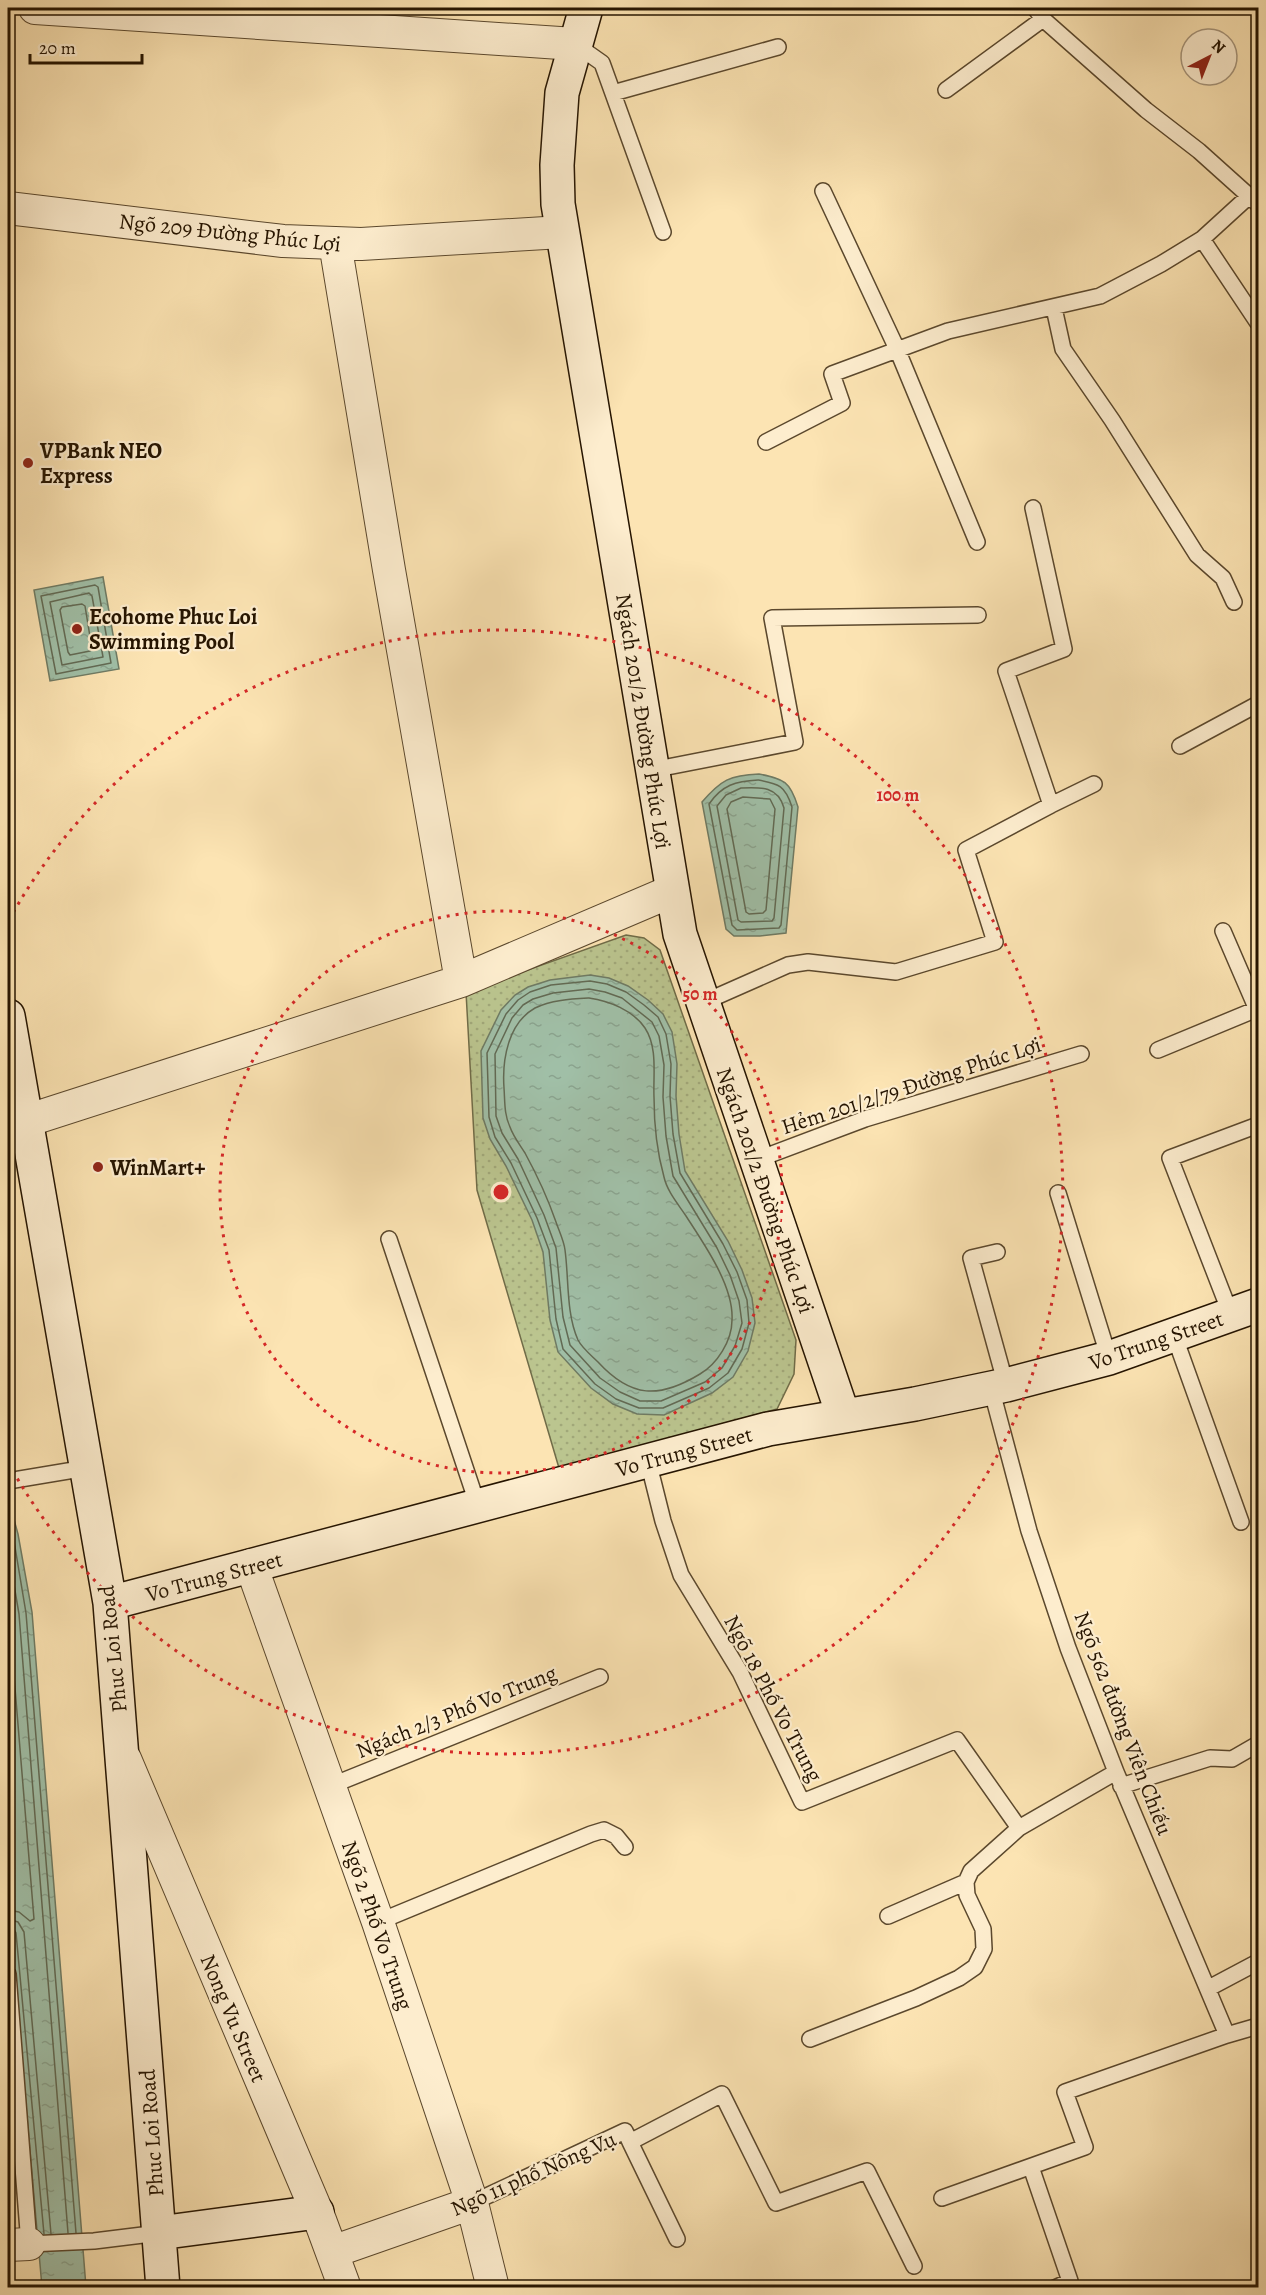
<svg xmlns="http://www.w3.org/2000/svg" width="1266" height="2295" viewBox="0 0 1266 2295" font-family="Alegreya,serif">
<style>
.park{fill:url(#park-dots);stroke:#706c48;stroke-width:1.5}
.water{fill:url(#water-ripples);stroke:#6f7b64;stroke-width:1.5}
.lines{fill:none;stroke-linecap:round;stroke-linejoin:round}
.shore{stroke:#626a54;stroke-width:1.5}
.lane-casing{stroke:#5b482d;stroke-width:18}
.street-casing{stroke:#5b482d;stroke-width:34}
.secondary-casing{stroke:#251400;stroke-width:36}
.lane{stroke:#fdedce;stroke-width:15}
.street{stroke:#fdedce;stroke-width:32}
.secondary{stroke:#fdedce;stroke-width:33}
.ring{fill:none;stroke:#d62828;stroke-width:3;stroke-dasharray:3 6}
.poi-dot{fill:#8f2418;stroke:#fdedce;stroke-width:2}
.labels{text-anchor:middle;stroke-width:4.5;stroke-linejoin:round;paint-order:stroke}
.street-label{font-size:22px;fill:#251400;stroke:#fdedce}
.poi-label{font-size:22px;font-weight:bold;fill:#251400;stroke:#fdedce;text-anchor:start}
.centre{fill:#d62828;stroke:#fdedce;stroke-width:3}
.ring-label{font-size:18px;text-anchor:middle;font-weight:bold;fill:#d62828;stroke:#fdedce;stroke-width:4.5;stroke-linejoin:round;paint-order:stroke}
</style>
<defs>
<pattern id="park-dots" width="8" height="8" patternUnits="userSpaceOnUse" patternTransform="scale(1.5)"><rect width="8" height="8" fill="#bbc58f"/><path d="M2 2h.1M6 6h.1" fill="none" stroke="#a1a87a" stroke-width="1.8" stroke-linecap="round"/></pattern>
<pattern id="water-ripples" width="26" height="14" patternUnits="userSpaceOnUse" patternTransform="scale(1.5)"><rect width="26" height="14" fill="#a0bfa7"/><path d="M2 4q2-2 4 0t4 0M15 11q2-2 4 0t4 0" fill="none" stroke="#8aa38e"/></pattern>
</defs>
<rect width="100%" height="100%" fill="#fce4b3"/>
<filter id="stains"><feTurbulence type="fractalNoise" baseFrequency=".00333" numOctaves="4"/><feColorMatrix values="0 0 0 0 .2 0 0 0 0 .09 0 0 0 0 .02 0 0 0 .5 -.17"/></filter>
<radialGradient id="worn" r=".72"><stop offset=".6" stop-color="#630" stop-opacity="0"/><stop offset="1" stop-color="#630" stop-opacity=".3"/></radialGradient>
<path class="park" d="M 626,935 L 644,938 L 660,950 L 796,1340 L 794,1374 L 777,1409 L 559,1468 L 477,1190 L 466,992 Z"/>
<path class="water" d="M 103,577 L 119,669 L 50,681 L 34,590 Z
M 759,774 C 784,779 790,781 798,807 L 786,933 L 760,936 L 734,936 L 726,929 L 702,802 C 721,780 730,775 759,774 Z
M 590,975 L 609,978 L 628,986 L 648,1000 L 663,1014 L 672,1032 L 677,1064 L 676,1096 L 679,1134 L 685,1171 L 728,1241 L 742,1270 L 752,1298 L 755,1323 L 748,1351 L 733,1377 L 712,1393 L 664,1415 L 637,1414 L 613,1404 L 591,1388 L 558,1352 L 550,1320 L 543,1252 L 532,1220 L 506,1166 L 490,1139 L 483,1118 L 481,1051 L 501,1010 L 515,995 L 528,987 L 550,980 Z
M 8,1498 L 18,1534 L 32,1612 L 86,2287 L 42,2287 L 8,1901 Z
M 8,2056 L 17,2162 L 8,2169 Z"/>
<g class="lines">
<path class="shore" d="M 95,585 L 98,587 L 111,663 L 56,674 L 41,596 Z
M 89,593 L 92,596 L 103,657 L 62,665 L 50,602 Z
M 82,604 L 85,606 L 92,649 L 90,651 L 70,655 L 68,652 L 60,610 L 62,607 Z
M 758,780 C 779,784 785,785 792,807 L 781,925 L 779,928 L 737,930 L 732,925 L 709,804 C 722,785 736,781 758,780 Z
M 741,788 C 761,787 778,786 784,808 L 774,918 L 772,921 L 741,922 L 738,920 L 717,806 L 726,795 Z
M 743,797 L 770,799 L 775,809 L 766,910 L 763,913 L 749,914 L 746,912 L 727,809 L 731,802 Z
M 590,981 L 607,984 L 626,992 L 644,1005 L 658,1017 L 666,1034 L 671,1064 L 670,1096 L 673,1134 L 680,1173 L 723,1244 L 737,1272 L 747,1300 L 749,1323 L 742,1349 L 728,1373 L 709,1388 L 663,1408 L 639,1408 L 616,1399 L 595,1384 L 563,1349 L 556,1319 L 549,1250 L 537,1218 L 511,1163 L 495,1137 L 489,1117 L 487,1053 L 506,1014 L 518,1000 L 530,992 L 551,985 Z
M 589,989 L 605,992 L 622,998 L 652,1022 L 659,1036 L 664,1065 L 663,1097 L 666,1136 L 673,1176 L 717,1248 L 730,1275 L 739,1301 L 742,1323 L 735,1346 L 722,1368 L 705,1382 L 661,1401 L 640,1401 L 620,1392 L 600,1378 L 570,1345 L 563,1317 L 556,1248 L 544,1215 L 518,1159 L 502,1133 L 496,1116 L 495,1054 L 512,1018 L 523,1005 L 533,999 L 553,993 Z
M 589,998 C 609,1001 633,1010 645,1028 C 658,1048 653,1075 654,1097 C 654,1123 657,1152 664,1177 C 667,1191 678,1204 686,1216 C 704,1244 734,1286 732,1320 C 732,1341 717,1364 700,1374 C 659,1399 631,1398 598,1362 C 592,1356 582,1348 578,1340 C 566,1313 569,1279 565,1250 C 564,1241 559,1231 556,1222 C 548,1199 537,1175 525,1153 C 520,1145 513,1136 510,1127 C 504,1114 505,1102 504,1088 C 502,1060 508,1023 535,1008 C 551,1000 571,999 589,998 Z
M 8,1519 L 13,1535 L 26,1613 L 76,2233
M 8,1550 L 19,1614 L 68,2233
M 8,1603 L 34,1919 L 30,1921 L 19,1912 L 8,1910
M 8,1919 L 18,1922 L 24,1932 L 51,2234
M 8,1927 L 13,1928 L 16,1933 L 44,2234"/>
<g class="lane-casing">
<path id="lane" d="M 1035,8 L 1043,19 L 1146,110 L 1199,151 L 1258,204
M 575,44 L 602,63 L 663,232
M 946,90 L 1043,19
M 613,93 L 778,47
M 823,191 L 897,349 L 977,542
M 1202,239 L 1258,323
M 1054,308 L 1063,349 L 1112,420 L 1197,555 L 1223,578 L 1234,602
M 766,442 L 842,403 L 832,374 L 948,331 L 1100,296 L 1161,264 L 1202,239 L 1248,197
M 1180,746 L 1258,704
M 652,770 L 795,742 L 772,618 L 978,615
M 1051,805 L 1094,784
M 1223,931 L 1258,1012
M 702,1003 L 788,965 L 808,962 L 896,972 L 995,942 L 966,850 L 1051,805 L 1006,671 L 1064,649 L 1033,508
M 1158,1050 L 1257,1009
M 756,1160 L 865,1119 L 1081,1054
M 1058,1193 L 1109,1358
M 389,1239 L 478,1506
M 997,1252 L 971,1258 L 1006,1385
M 1231,1315 L 1170,1158 L 1258,1125
M 1174,1335 L 1241,1522
M 991,1388 L 1029,1531 L 1068,1648 L 1116,1772 L 1227,2035 L 1258,2026
M 648,1461 L 663,1521 L 681,1575 L 740,1672 L 802,1802 L 957,1740 L 1019,1828
M 8,1481 L 86,1468
M 330,1786 L 600,1677
M 1121,1786 L 1210,1758 L 1232,1759 L 1258,1744
M 888,1916 L 966,1882
M 378,1922 L 591,1834 L 604,1830 L 616,1836 L 625,1847
M 8,1974 L 29,2244 L 94,2241 L 159,2233
M 1209,1988 L 1258,1962
M 810,2039 L 916,1998 L 959,1978 L 975,1967 L 984,1949 L 983,1929 L 967,1895 L 966,1882 L 971,1871 L 1019,1828 L 1116,1772
M 630,2142 L 677,2239
M 1031,2167 L 1070,2281 L 1055,2288
M 942,2198 L 1085,2147 L 1065,2092 L 1227,2035
M 472,2203 L 625,2131 L 630,2142 L 722,2094 L 776,2203 L 867,2171 L 914,2266"/>
</g>
<g class="street-casing">
<path id="street" d="M 35,8 L 575,44
M 8,208 L 283,241 L 361,244 L 562,232
M 335,243 L 389,570 L 461,981 L 672,891
M 26,1121 L 461,981
M 251,1565 L 378,1922 L 472,2203 L 493,2288
M 125,1759 L 317,2212 L 345,2288
M 8,2245 L 29,2244
M 332,2252 L 472,2203"/>
</g>
<g class="secondary-casing">
<path id="secondary" d="M 586,8 L 562,93 L 557,165 L 558,204 L 680,934 L 843,1415
M 8,1016 L 110,1603 L 163,2288
M 110,1603 L 768,1429 L 915,1404 L 1006,1385 L 1109,1358 L 1258,1305
M 159,2233 L 317,2212"/>
</g>
<use href="#lane" class="lane"/>
<use href="#street" class="street"/>
<use href="#secondary" class="secondary"/>
</g>
<g class="ring">
<circle cx="501" cy="1192" r="281"/>
<path d="M9 920A562 562 0 1 1 9 1464"/>
</g>
<g class="poi-dot">
<circle cx="28" cy="463" r="6"/>
<circle cx="77" cy="629" r="6"/>
<circle cx="98" cy="1167" r="6"/>
</g>
<g class="labels">
<g class="street-label">
<text transform="translate(230 232) rotate(6)" y="8">Ngõ 209 Đường Phúc Lợi</text>
<text transform="translate(644 721) rotate(81)" y="8">Ngách 201/2 Đường Phúc Lợi</text>
<text transform="translate(911 1085) rotate(-18)" y="8">Hẻm 201/2/79 Đường Phúc Lợi</text>
<text transform="translate(766 1190) rotate(71)" y="8">Ngách 201/2 Đường Phúc Lợi</text>
<text transform="translate(1156 1340) rotate(-19)" y="8">Vo Trung Street</text>
<text transform="translate(684 1451) rotate(-15)" y="8">Vo Trung Street</text>
<text transform="translate(214 1576) rotate(-15)" y="8">Vo Trung Street</text>
<text transform="translate(112 1649) rotate(-96)" y="8">Phuc Loi Road</text>
<text transform="translate(774 1698) rotate(62)" y="8">Ngõ 18 Phố Vo Trung</text>
<text transform="translate(456 1711) rotate(-22)" y="8">Ngách 2/3 Phố Vo Trung</text>
<text transform="translate(1124 1723) rotate(69)" y="8">Ngõ 562 đường Viên Chiếu</text>
<text transform="translate(378 1925) rotate(71)" y="8">Ngõ 2 Phố Vo Trung</text>
<text transform="translate(234 2018) rotate(67)" y="8">Nong Vu Street</text>
<text transform="translate(151 2133) rotate(-94)" y="8">Phuc Loi Road</text>
<text transform="translate(533 2173) rotate(-24)" y="8">Ngõ 11 phố Nông Vụ</text>
</g>
<g class="poi-label">
<text x="40" y="458">VPBank NEO<tspan x="40" dy="25">Express</tspan></text>
<text x="89" y="624">Ecohome Phuc Loi<tspan x="89" dy="25">Swimming Pool</tspan></text>
<text x="110" y="1175">WinMart+</text>
</g>
</g>
<circle cx="501" cy="1192" r="9" class="centre"/>
<g class="ring-label">
<text x="898" y="801">100 m</text>
<text x="700" y="1000">50 m</text>
</g>
<rect width="1266" height="2295" fill="none" stroke="#fce4b3" stroke-width="30"/>
<rect x="9" y="9" width="1248" height="2277" fill="none" stroke="#251400" stroke-width="3"/>
<rect x="15" y="15" width="1236" height="2265" fill="none" stroke="#251400" stroke-width="1.5"/>
<g transform="translate(1209 57) rotate(42)"><circle r="28" fill="#fdedce" stroke="#a7967c" stroke-width="1.5"/>
<path d="M0-4.5L10 22L0 15L-10 22Z" fill="#8f2418"/>
<text y="-9" font-size="16" font-weight="bold" text-anchor="middle" fill="#251400">N</text>
</g>
<path d="M30 54v9h112v-9" fill="none" stroke="#251400" stroke-width="3"/>
<text x="39" y="54" font-size="18" fill="#251400" stroke="#fdedce" stroke-width="4.5" paint-order="stroke">20 m</text>
<rect width="100%" height="100%" filter="url(#stains)"/>
<rect width="100%" height="100%" fill="url(#worn)"/>
</svg>
